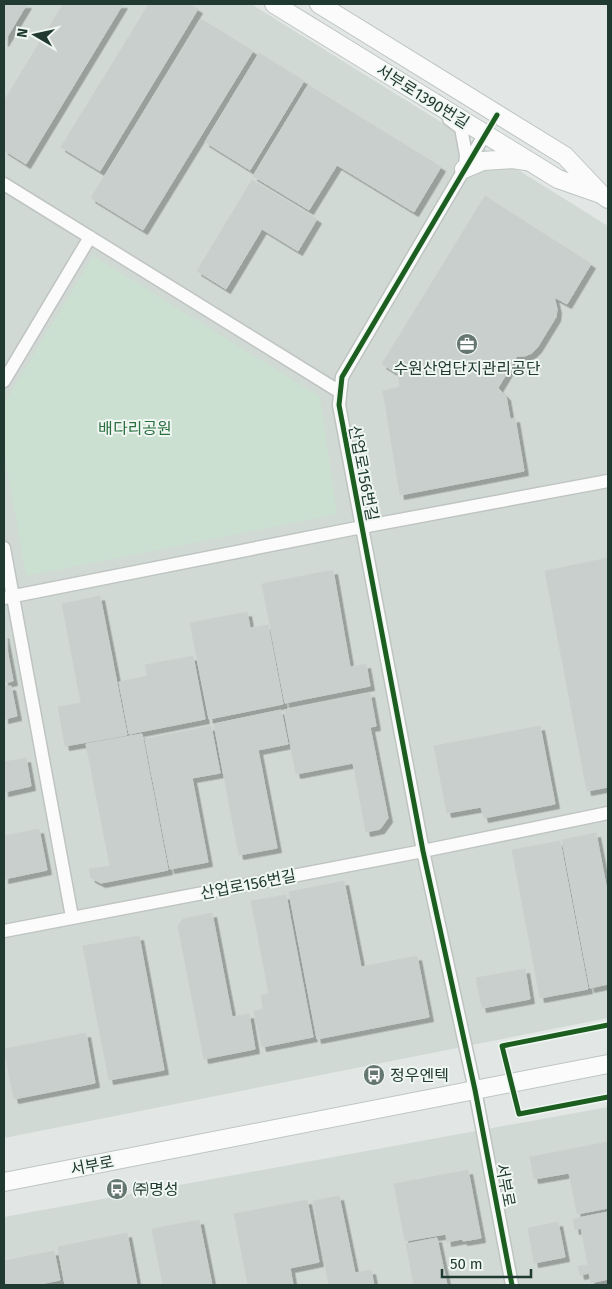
<svg xmlns="http://www.w3.org/2000/svg" width="612" height="1289" viewBox="0 0 612 1289" font-family="'Fira Sans','Noto Sans KR',sans-serif">
<style>
.built{fill:#d0d9d4}
.green{fill:#cbe0d0}
.building{fill:#c9cfcc;stroke:#cbd0ce;filter:url(#shadow)}
.lines{fill:none;stroke-linecap:round;stroke-linejoin:round}
.street-casing{stroke:#bfc4c2;stroke-width:15}
.secondary-casing{stroke:#bec5c2;stroke-width:20}
.street{stroke:#fbfbfb;stroke-width:12}
.secondary{stroke:#fbfbfb;stroke-width:18}
.cycleway-casing{stroke:#f0f7f3;stroke-width:8}
.cycleway{stroke:#1b5e20;stroke-width:5}
.labels{text-anchor:middle;stroke-width:4;stroke-linejoin:round;paint-order:stroke}
.street-label{font-size:16px;fill:#213a31;stroke:#f0f7f3}
.poi-label{font-size:16px;fill:#213a31;stroke:#f0f7f3;text-anchor:start}
.park-label{font-size:16px;fill:#2c7041;stroke:#f0f7f3}
</style>
<defs>
<filter id="shadow"><feDropShadow dx="4.5" dy="4.5" stdDeviation="0" flood-color="#0004"/></filter>
</defs>
<rect width="100%" height="100%" fill="#e2e7e5"/>
<path class="built" d="M 4,4 L 251,4 L 608,226 L 608,1018 L 4,1138 Z
M 608,1107 L 608,1285 L 4,1285 L 4,1217 Z"/>
<path class="green" d="M 93,256 L 320,397 L 337,514 L 26,576 L 4,451 L 4,404 Z"/>
<path class="building" d="M 4,4 L 27,4 L 4,42 Z
M 63,4 L 123,4 L 26,164 L 4,150 L 4,101 Z
M 149,4 L 189,4 L 198,9 L 100,171 L 61,147 Z
M 201,19 L 253,51 L 143,230 L 91,198 Z
M 259,53 L 304,81 L 250,170 L 205,142 Z
M 308,85 L 441,167 L 414,212 L 337,165 L 309,210 L 253,176 Z
M 252,180 L 317,219 L 298,251 L 262,229 L 226,289 L 197,271 Z
M 485,196 L 591,264 L 567,304 L 554,297 L 557,309 L 556,317 L 537,348 L 532,353 L 525,356 L 517,356 L 498,388 L 506,396 L 510,419 L 515,418 L 524,471 L 400,495 L 383,391 L 400,387 L 398,374 L 382,364 Z
M 608,558 L 608,787 L 587,791 L 545,571 Z
M 333,570 L 350,667 L 366,664 L 370,686 L 285,703 L 262,584 Z
M 100,596 L 127,735 L 65,746 L 58,707 L 81,703 L 62,604 Z
M 247,612 L 250,628 L 268,625 L 283,704 L 209,719 L 190,623 Z
M 4,634 L 13,681 L 4,683 Z
M 193,656 L 205,719 L 129,734 L 119,682 L 147,676 L 145,665 Z
M 11,686 L 17,716 L 4,719 L 4,687 Z
M 370,693 L 376,726 L 370,727 L 388,818 L 380,829 L 366,832 L 353,763 L 296,774 L 284,710 Z
M 281,710 L 288,744 L 258,750 L 277,848 L 239,855 L 214,724 Z
M 211,726 L 220,773 L 192,778 L 208,862 L 170,869 L 145,739 Z
M 540,726 L 555,804 L 484,818 L 481,807 L 447,813 L 434,746 Z
M 142,734 L 168,870 L 101,883 L 91,878 L 89,869 L 110,866 L 86,744 Z
M 26,758 L 31,786 L 4,792 L 4,762 Z
M 39,829 L 47,870 L 4,879 L 4,836 Z
M 596,833 L 608,896 L 608,984 L 590,988 L 562,840 Z
M 560,841 L 588,989 L 540,998 L 512,850 Z
M 344,881 L 361,967 L 417,956 L 429,1017 L 317,1039 L 289,892 Z
M 286,895 L 313,1037 L 262,1047 L 254,1011 L 263,1009 L 261,995 L 269,994 L 251,901 Z
M 212,913 L 232,1017 L 249,1014 L 255,1049 L 204,1059 L 178,926 L 183,919 Z
M 139,936 L 164,1070 L 109,1080 L 83,946 Z
M 525,969 L 530,999 L 482,1008 L 476,978 Z
M 86,1033 L 95,1083 L 14,1099 L 4,1049 Z
M 608,1142 L 608,1208 L 577,1214 L 569,1173 L 534,1179 L 530,1157 Z
M 468,1170 L 481,1238 L 463,1241 L 462,1239 L 447,1242 L 446,1234 L 405,1241 L 394,1184 Z
M 339,1196 L 355,1273 L 371,1270 L 374,1285 L 329,1285 L 313,1201 Z
M 307,1200 L 319,1262 L 290,1268 L 293,1285 L 248,1285 L 234,1214 Z
M 608,1212 L 608,1279 L 591,1283 L 589,1273 L 580,1275 L 578,1266 L 588,1265 L 581,1228 L 575,1230 L 573,1219 Z
M 199,1220 L 212,1285 L 163,1285 L 152,1229 Z
M 558,1222 L 565,1257 L 534,1263 L 528,1228 Z
M 127,1233 L 137,1285 L 65,1285 L 58,1247 Z
M 437,1238 L 447,1285 L 414,1285 L 406,1244 Z
M 54,1251 L 60,1280 L 35,1285 L 4,1285 L 4,1261 Z"/>
<g class="lines">
<g class="street-casing">
<path id="street" d="M 449,119 L 461,128 L 466,155 L 465,167
M 485,134 L 342,377 L 339,405 L 423,851 L 475,1090 L 512,1285
M 4,184 L 340,392
M 4,381 L 90,237
M 4,548 L 72,917
M 4,598 L 362,527 L 608,481
M 4,931 L 423,851 L 608,813"/>
</g>
<g class="secondary-casing">
<path id="secondary" d="M 274,4 L 558,179 L 601,194 L 608,199
M 319,4 L 565,156 L 599,192
M 464,169 L 483,161 L 512,159 L 526,161
M 4,1182 L 608,1064"/>
</g>
<use href="#street" class="street"/>
<use href="#secondary" class="secondary"/>
<g class="cycleway-casing">
<path id="cycleway" d="M 497,115 L 342,377 L 339,405 L 423,851 L 475,1090 L 512,1285
M 608,1025 L 502,1046 L 519,1114 L 608,1097"/>
</g>
<use href="#cycleway" class="cycleway"/>
</g>
<defs>
<g id="office-disc" transform="scale(1.125)"><circle r="9.5" fill="#657770" stroke="#f0f7f3"/><path d="M-6-3h4V-5.5h4V-3h4V5H-6ZM-1-4.5V-3h2v-1.5ZM-6 0V1H6V0Z" fill="#fff"/></g>
<g id="bus-disc" transform="scale(1.125)"><circle r="9.5" fill="#657770" stroke="#f0f7f3"/><path d="M-5-6H5V4H4V6H2V4H-2V6H-4V4H-5ZM-3.5-4V0h7V-4ZM-3.5 1.2v1.5H-2V1.2ZM2 1.2v1.5H3.5V1.2Z" fill="#fff"/></g>
</defs>
<g fill-rule="evenodd">
<use href="#office-disc" x="467" y="344"/>
<use href="#bus-disc" x="374" y="1075"/>
<use href="#bus-disc" x="117" y="1189"/>
</g>
<g class="labels">
<g class="street-label">
<text transform="translate(423 96) rotate(32)" y="6">서부로1390번길</text>
<text transform="translate(364 473) rotate(79)" y="6">산업로156번길</text>
<text transform="translate(248 884) rotate(-11)" y="6">산업로156번길</text>
<text transform="translate(92 1165) rotate(-11)" y="6">서부로</text>
<text transform="translate(506 1185) rotate(79)" y="6">서부로</text>
</g>
<g class="poi-label">
<text x="467" y="374" text-anchor="middle">수원산업단지관리공단</text>
<text x="390" y="1081">정우엔텍</text>
<text x="133" y="1195">㈜명성</text>
</g>
<g class="park-label">
<text x="135" y="434">배다리공원</text>
</g>
</g>
<rect width="612" height="1289" fill="none" stroke="#213a31" stroke-width="10"/>
<g transform="translate(35 35) rotate(279)" stroke="#f0f7f3" stroke-width="4" paint-order="stroke">
<path d="M0-4L9 19L0 12L-9 19Z" fill="#213a31"/>
<text y="-8" font-size="14" font-weight="bold" text-anchor="middle" fill="#213a31">N</text>
</g>
<path d="M442 1269v8h89v-8" fill="none" stroke="#213a31" stroke-width="2.5"/>
<text x="450" y="1269" font-size="15" fill="#213a31" stroke="#f0f7f3" stroke-width="4" paint-order="stroke">50 m</text>
</svg>
